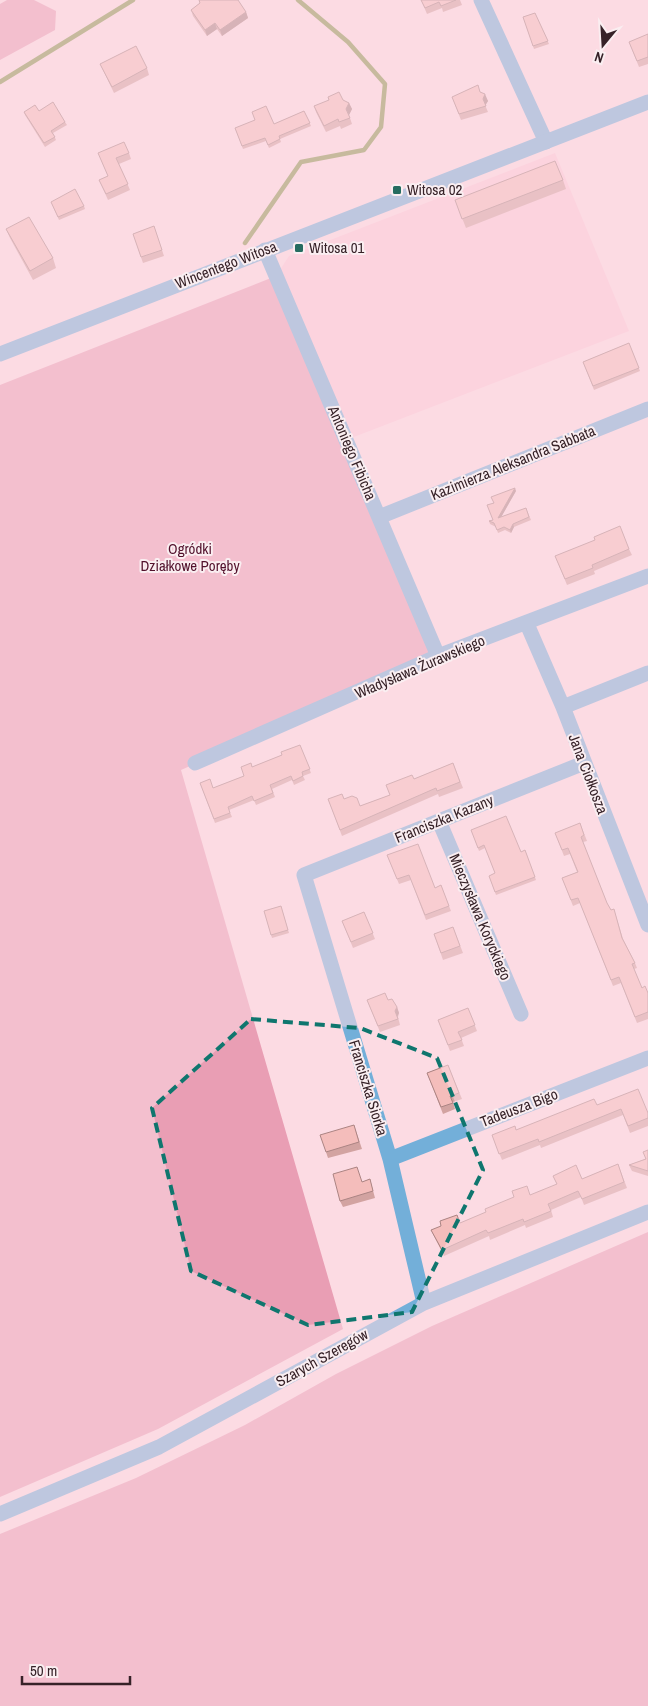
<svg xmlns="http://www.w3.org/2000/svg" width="648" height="1706" viewBox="0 0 648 1706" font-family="'Archivo Narrow',sans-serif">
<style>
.built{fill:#fccad7}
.green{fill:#e99eb4}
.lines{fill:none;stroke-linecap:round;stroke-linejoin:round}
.stream{stroke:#88934a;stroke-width:4.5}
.minor{stroke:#73afd9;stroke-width:15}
.tertiary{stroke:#73afd9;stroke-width:15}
.wall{fill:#d2a3a1}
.shaded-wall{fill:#ab8483}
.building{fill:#f4bdbb;stroke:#ab8483}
.marked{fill:none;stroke:#0f766e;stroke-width:4;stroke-dasharray:10 6;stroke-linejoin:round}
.poi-dot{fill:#266c60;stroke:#faeef1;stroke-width:2}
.labels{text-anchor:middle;stroke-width:4;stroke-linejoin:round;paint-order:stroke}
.poi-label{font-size:15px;fill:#362228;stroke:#faeef1;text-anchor:start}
.street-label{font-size:15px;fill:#362228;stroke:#faeef1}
.park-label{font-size:15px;fill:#52112c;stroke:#faeef1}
</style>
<rect width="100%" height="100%" fill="#fcdbe3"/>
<path class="built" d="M 555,153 L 629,331 L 346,440 L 276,276 L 289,256 Z"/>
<path class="green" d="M 7,0 L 34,0 L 56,11 L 55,30 L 0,60 L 0,4 Z
M 276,276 L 438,656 L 181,770 L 343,1329 L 158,1429 L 0,1497 L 0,385 Z
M 648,1232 L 648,1706 L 0,1706 L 0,1534 L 136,1478 L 245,1425 L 336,1374 L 432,1326 Z"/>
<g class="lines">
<path class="stream" d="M 0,82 L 133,0
M 245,243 L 301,162 L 364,150 L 381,127 L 385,84 L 348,42 L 298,0"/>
<path class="minor" d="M 481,0 L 546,142
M 265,250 L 438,656
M 379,517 L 648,409
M 527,624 L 563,707 L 648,925
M 563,707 L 648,673
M 195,763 L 438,656 L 648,576
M 439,821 L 521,1014
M 390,1159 L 648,1058
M 424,1303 L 390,1159 L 304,875 L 584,763
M 0,1514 L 159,1447 L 424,1303 L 648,1212"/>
<path class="tertiary" d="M 0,354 L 648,102"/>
</g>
<path class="wall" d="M 199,0 L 246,12 L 248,18 L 222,36 L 217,29 L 207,36 L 193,16 L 191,10 L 200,3 Z
M 421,0 L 460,0 L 462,5 L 443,12 L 442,8 L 427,14 Z
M 535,13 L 549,44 L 534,49 L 523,17 Z
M 648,34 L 648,64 L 639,67 L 629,42 Z
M 100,64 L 147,68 L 149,75 L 114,93 Z
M 480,92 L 488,101 L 485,105 L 488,112 L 461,120 L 452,97 Z
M 343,100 L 349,103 L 352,109 L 349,115 L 352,124 L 341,129 L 340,126 L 326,132 L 316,112 L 314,106 Z
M 39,111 L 65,122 L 67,125 L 53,133 L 56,140 L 45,147 L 25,115 L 24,112 Z
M 304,111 L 311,126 L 280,139 L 281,142 L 269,148 L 266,141 L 243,149 L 235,128 L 274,124 Z
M 129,153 L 131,159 L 119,164 L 130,190 L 108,200 L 99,180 L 108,176 L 101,160 Z
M 563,180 L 566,189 L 466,228 L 455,200 Z
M 51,202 L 84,206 L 85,209 L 59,220 Z
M 154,226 L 164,256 L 143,263 L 133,234 Z
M 6,229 L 53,258 L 56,268 L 33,280 L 10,238 Z
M 629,343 L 640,371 L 594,390 L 583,362 Z
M 516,491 L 501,517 L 526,508 L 531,520 L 514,527 L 511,533 L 505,530 L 498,533 L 496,527 L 490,524 L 489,521 L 493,520 L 493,503 Z
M 629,549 L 632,555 L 594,571 L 595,574 L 567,585 L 555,556 Z
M 300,745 L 311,773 L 303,776 L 305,780 L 294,785 L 292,780 L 272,789 L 275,797 L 256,805 L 254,800 L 229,810 L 232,817 L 215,823 L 200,783 L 213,788 L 244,776 L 252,767 L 282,755 Z
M 453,763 L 463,788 L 439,797 L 438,794 L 342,836 L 328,799 L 344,799 L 360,806 L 390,795 L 414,779 Z
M 580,823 L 587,841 L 583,842 L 607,903 L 611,910 L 614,909 L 623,939 L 635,963 L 637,968 L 634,969 L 642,988 L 648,993 L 648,1019 L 637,1023 L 621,983 L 613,986 L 580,903 L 573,906 L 562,878 L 577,872 L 570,854 L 564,856 L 555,833 Z
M 471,830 L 521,852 L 525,850 L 536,880 L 496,895 L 489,876 L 495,873 L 485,848 L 479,851 Z
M 387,855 L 435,888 L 441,885 L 451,911 L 426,920 L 411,880 L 399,884 Z
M 281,906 L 289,933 L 272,938 L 264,911 Z
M 364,912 L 375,939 L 353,948 L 342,921 Z
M 453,927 L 463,953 L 443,960 L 434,934 Z
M 367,1000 L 388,1000 L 397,1007 L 399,1013 L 398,1017 L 400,1025 L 380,1032 Z
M 468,1008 L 477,1031 L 461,1038 L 464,1046 L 450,1051 L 438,1020 Z
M 448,1065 L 462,1099 L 453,1102 L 455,1109 L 443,1114 L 427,1073 Z
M 597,1105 L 648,1113 L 648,1126 L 630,1133 L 623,1115 L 541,1148 L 540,1145 L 502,1160 L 492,1135 L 516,1130 Z
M 354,1125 L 362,1149 L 328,1158 L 326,1152 Z
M 648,1150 L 648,1176 L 632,1171 L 629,1165 L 645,1159 Z
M 618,1164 L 627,1188 L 584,1205 L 581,1197 L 551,1210 L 553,1217 L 526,1228 L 525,1225 L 490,1240 L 489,1236 L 444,1256 L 431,1230 L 460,1223 L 557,1185 L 553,1176 L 582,1179 Z
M 370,1179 L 375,1198 L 343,1207 L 340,1201 L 362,1182 Z"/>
<path class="shaded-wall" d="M 246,12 L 248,18 L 222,36 L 220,30 Z
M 215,23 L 217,29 L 207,36 L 205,30 Z
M 485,94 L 488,101 L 485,106 L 483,99 Z
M 349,103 L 352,109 L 349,115 L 346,109 Z
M 515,488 L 516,491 L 499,521 L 498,518 Z
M 513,524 L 514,527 L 511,533 L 510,530 Z
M 397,1007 L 399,1013 L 397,1017 L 395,1011 Z"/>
<path class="building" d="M 199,0 L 238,0 L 246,12 L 220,30 L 215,23 L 205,30 L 191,10 L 200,3 Z
M 421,0 L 456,0 L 441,6 L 439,2 L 425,8 Z
M 535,13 L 548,41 L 533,46 L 523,17 Z
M 648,34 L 648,57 L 637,61 L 629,42 Z
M 136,46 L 147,68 L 112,87 L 100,64 Z
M 478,85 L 480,92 L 485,94 L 483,99 L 486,106 L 459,114 L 452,97 Z
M 339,92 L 343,100 L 349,103 L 346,109 L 350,118 L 339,122 L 338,119 L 324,126 L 314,106 L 329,100 L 328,97 Z
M 53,102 L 65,122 L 51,131 L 55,137 L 44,143 L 24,112 L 35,105 L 39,111 Z
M 266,106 L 274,124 L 304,111 L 310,123 L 279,136 L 280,139 L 268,145 L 265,138 L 242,146 L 235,128 L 255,120 L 252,112 Z
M 124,142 L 129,153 L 116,158 L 128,184 L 106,194 L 99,180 L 108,176 L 98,153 Z
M 555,161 L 563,180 L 462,219 L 455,200 Z
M 75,189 L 84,206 L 58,217 L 51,202 Z
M 29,217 L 53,258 L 30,271 L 6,229 Z
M 154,226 L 162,250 L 141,257 L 133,234 Z
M 629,343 L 639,368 L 593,386 L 583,362 Z
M 515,488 L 498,518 L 526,508 L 529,517 L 513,524 L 510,530 L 504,527 L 497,530 L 494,523 L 489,521 L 493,520 L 487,505 L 494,503 L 491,497 Z
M 620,526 L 629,549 L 592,565 L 593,568 L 565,579 L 555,556 L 595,540 L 594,537 Z
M 300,745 L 310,769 L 302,772 L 303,776 L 293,781 L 291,776 L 270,785 L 273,793 L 254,801 L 252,796 L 228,807 L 230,813 L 214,819 L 200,783 L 210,779 L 213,788 L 244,776 L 241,767 L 251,763 L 252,767 L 282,755 L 281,752 Z
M 453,763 L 460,782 L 437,791 L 436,788 L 340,830 L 328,799 L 342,794 L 344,799 L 352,796 L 357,798 L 360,806 L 390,795 L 386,785 L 412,775 L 414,779 Z
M 506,816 L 521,852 L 525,850 L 535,877 L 495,892 L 489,876 L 495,873 L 484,845 L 478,848 L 471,830 Z
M 580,823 L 584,835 L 581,837 L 607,903 L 611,910 L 614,909 L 622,938 L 635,963 L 632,964 L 642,988 L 645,986 L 648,993 L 648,1012 L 635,1017 L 619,977 L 611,980 L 578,898 L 571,900 L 562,878 L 578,872 L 568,848 L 562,850 L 555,833 Z
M 418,844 L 435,888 L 441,885 L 449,906 L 425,915 L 409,875 L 397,879 L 387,855 Z
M 281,906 L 288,930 L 271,935 L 264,911 Z
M 364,912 L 373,933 L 351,942 L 342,921 Z
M 453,927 L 460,946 L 441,953 L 434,934 Z
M 385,993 L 388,1000 L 392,999 L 397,1007 L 395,1011 L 398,1019 L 378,1026 L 367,1000 Z
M 468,1008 L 475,1025 L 458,1032 L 462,1040 L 448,1045 L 438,1020 Z
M 448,1065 L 459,1093 L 450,1096 L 453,1103 L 441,1107 L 427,1073 Z
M 638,1089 L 648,1113 L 648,1118 L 628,1126 L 621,1109 L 539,1142 L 538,1139 L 499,1154 L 492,1135 L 515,1126 L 516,1130 L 594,1099 L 597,1105 Z
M 354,1125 L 359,1142 L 326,1152 L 320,1135 Z
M 648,1150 L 648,1171 L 629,1165 L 646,1159 L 643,1152 Z
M 618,1164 L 624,1182 L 582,1199 L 578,1191 L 548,1204 L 551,1211 L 524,1222 L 523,1219 L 488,1233 L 486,1230 L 442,1250 L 431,1230 L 441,1226 L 440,1221 L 457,1215 L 460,1223 L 486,1212 L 485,1209 L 514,1197 L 512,1191 L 527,1186 L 530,1195 L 557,1184 L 553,1176 L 576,1165 L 582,1179 Z
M 357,1167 L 362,1182 L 370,1179 L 373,1191 L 340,1201 L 333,1174 Z"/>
<path d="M0 0H648V1706H0ZM 251,1019 L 360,1028 L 437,1058 L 483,1170 L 412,1312 L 308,1325 L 191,1271 L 152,1108 Z" fill="#fcdbe3" fill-opacity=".55" fill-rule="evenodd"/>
<path class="marked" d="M 251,1019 L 360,1028 L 437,1058 L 483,1170 L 412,1312 L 308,1325 L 191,1271 L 152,1108 Z"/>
<g class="poi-dot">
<rect x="392" y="185" width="10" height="10" rx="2.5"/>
<rect x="294" y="243" width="10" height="10" rx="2.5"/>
</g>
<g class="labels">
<g class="poi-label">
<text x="407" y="195">Witosa 02</text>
<text x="309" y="253">Witosa 01</text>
</g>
<g class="street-label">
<text transform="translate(226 265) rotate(-21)" y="5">Wincentego Witosa</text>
<text transform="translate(352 453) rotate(67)" y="5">Antoniego Fibicha</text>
<text transform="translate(513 463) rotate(-22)" y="5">Kazimierza Aleksandra Sabbata</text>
<text transform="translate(420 667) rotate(-23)" y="5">Władysława Żurawskiego</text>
<text transform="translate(588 774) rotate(69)" y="5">Jana Ciołkosza</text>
<text transform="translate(444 819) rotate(-22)" y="5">Franciszka Kazany</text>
<text transform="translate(480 917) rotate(67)" y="5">Mieczysława Koryckiego</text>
<text transform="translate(368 1088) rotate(73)" y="5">Franciszka Siorka</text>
<text transform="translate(519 1108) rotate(-21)" y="5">Tadeusza Bigo</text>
<text transform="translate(322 1358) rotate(-29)" y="5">Szarych Szeregów</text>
</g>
<g class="park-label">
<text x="190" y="554">Ogródki<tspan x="190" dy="17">Działkowe Poręby</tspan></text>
</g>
</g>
<g transform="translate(603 45) rotate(198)" stroke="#faeef1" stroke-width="4" paint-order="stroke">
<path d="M0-4L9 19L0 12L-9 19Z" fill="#362228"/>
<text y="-8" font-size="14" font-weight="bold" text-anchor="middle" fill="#362228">N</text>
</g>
<path d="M22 1676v8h108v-8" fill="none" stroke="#362228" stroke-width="2.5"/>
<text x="30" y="1676" font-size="15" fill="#362228" stroke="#faeef1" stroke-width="4" paint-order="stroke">50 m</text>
</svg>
